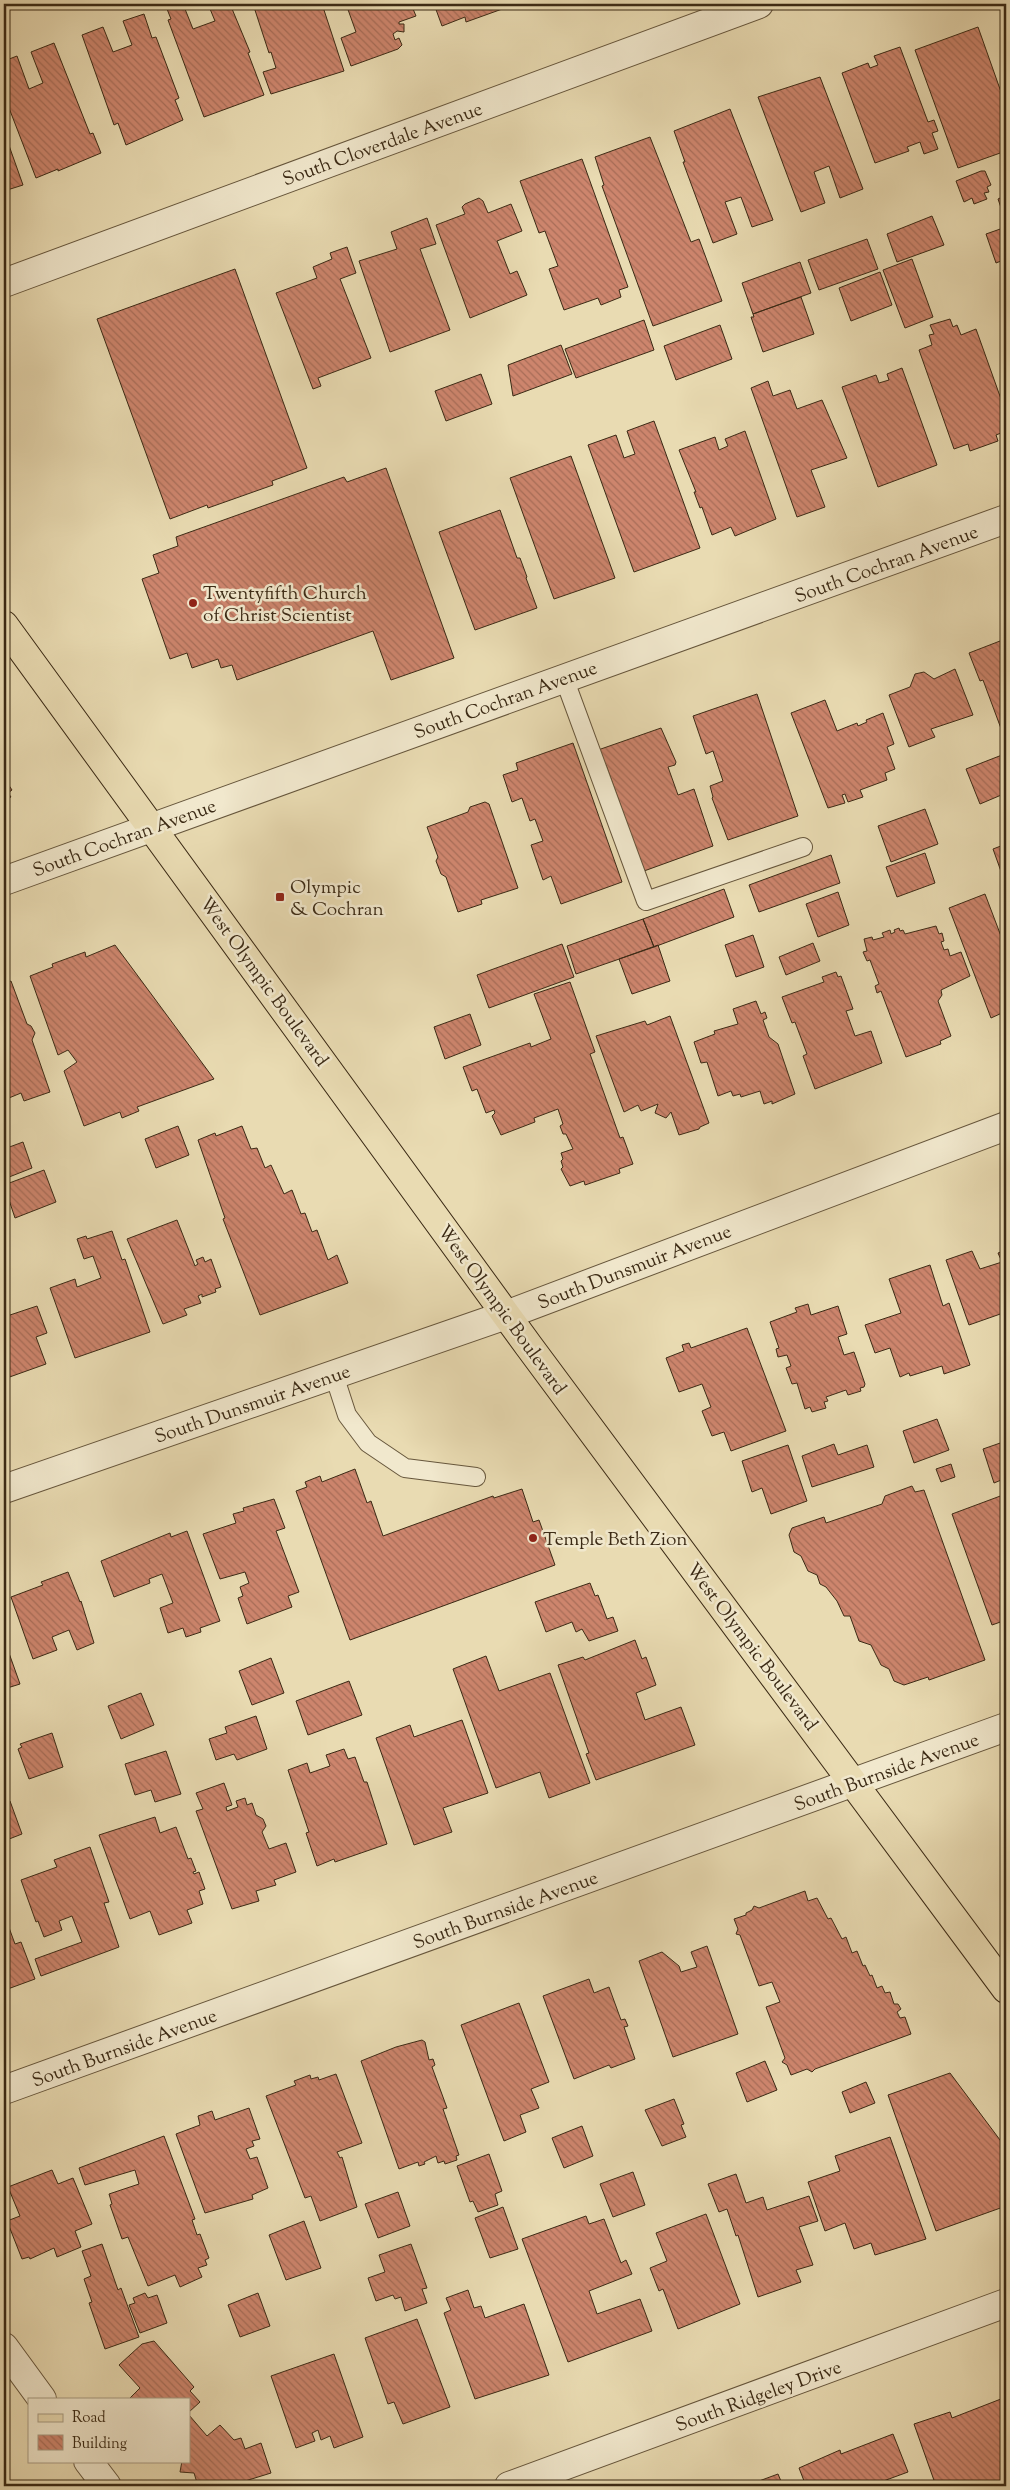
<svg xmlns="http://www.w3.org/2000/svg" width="1010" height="2490" viewBox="0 0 1010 2490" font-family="'Sorts Mill Goudy',serif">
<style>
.building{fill:url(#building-back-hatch);stroke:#3b2a15}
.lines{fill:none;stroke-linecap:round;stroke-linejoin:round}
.service-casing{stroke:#66563c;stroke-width:20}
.minor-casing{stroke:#66563c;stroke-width:30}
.primary-casing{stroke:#3b2a15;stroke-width:30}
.service{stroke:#f1e8cd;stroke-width:18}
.minor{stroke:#f1e8cd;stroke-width:28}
.primary{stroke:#e9dbb2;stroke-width:28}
.poi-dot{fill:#8f2418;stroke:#f1e8cd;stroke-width:2}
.labels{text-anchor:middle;stroke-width:5;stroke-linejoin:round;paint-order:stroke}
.street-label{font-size:19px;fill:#3b2a15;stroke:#f1e8cd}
.poi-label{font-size:19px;fill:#3b2a15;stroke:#f1e8cd;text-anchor:start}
</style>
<defs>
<pattern id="building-back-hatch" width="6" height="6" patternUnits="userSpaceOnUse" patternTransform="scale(1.25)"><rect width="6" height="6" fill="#cd856d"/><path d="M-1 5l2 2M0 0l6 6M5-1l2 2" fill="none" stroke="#a86d58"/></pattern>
</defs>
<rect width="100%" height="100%" fill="#e9dbb2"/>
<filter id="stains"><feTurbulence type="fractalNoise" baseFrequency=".004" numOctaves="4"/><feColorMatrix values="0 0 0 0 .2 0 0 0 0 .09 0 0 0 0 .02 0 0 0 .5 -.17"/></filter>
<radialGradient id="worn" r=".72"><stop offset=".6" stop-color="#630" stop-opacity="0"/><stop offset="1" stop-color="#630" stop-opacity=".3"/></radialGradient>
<path class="building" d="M 165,4 L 183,4 L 193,29 L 215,21 L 208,4 L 230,4 L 250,52 L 248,53 L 264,95 L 204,117 L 168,20 L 171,19 Z
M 253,4 L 322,4 L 344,71 L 271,94 L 263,72 L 276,68 L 271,52 L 269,53 Z
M 346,4 L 411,4 L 416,16 L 399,22 L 399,24 L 404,24 L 404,32 L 397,31 L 393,34 L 395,40 L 399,38 L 402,45 L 398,49 L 351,66 L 341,38 L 356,32 Z
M 434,4 L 503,4 L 505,8 L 466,22 L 465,17 L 442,26 Z
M 144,14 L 152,38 L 156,37 L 179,98 L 175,100 L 183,120 L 126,145 L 118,123 L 114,125 L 82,35 L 103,27 L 113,52 L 132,45 L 123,21 Z
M 978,27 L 1006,106 L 1006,143 L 1001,145 L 1003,152 L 958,168 L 915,50 Z
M 54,43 L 90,134 L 93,133 L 101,153 L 58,171 L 58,169 L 36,178 L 4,95 L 4,61 L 17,56 L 29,89 L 43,83 L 31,52 Z
M 900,47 L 928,122 L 934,120 L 938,131 L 932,133 L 938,149 L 924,154 L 920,142 L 907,147 L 909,151 L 875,163 L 842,73 L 868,63 L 870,68 L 878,65 L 874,56 Z
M 820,77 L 863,189 L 840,198 L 829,166 L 814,172 L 825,203 L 801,212 L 758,97 Z
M 730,109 L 773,220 L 752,227 L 741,197 L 725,202 L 737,234 L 713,243 L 683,162 L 685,162 L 674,131 Z
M 6,137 L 23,185 L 4,191 L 4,138 Z
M 650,137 L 691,242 L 699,239 L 722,301 L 653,326 L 602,186 L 604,185 L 595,157 Z
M 582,159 L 628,287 L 619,290 L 621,297 L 601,305 L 598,298 L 564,310 L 549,269 L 558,266 L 545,231 L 539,233 L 520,181 Z
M 981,171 L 985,171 L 991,185 L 987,187 L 989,192 L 984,193 L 987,199 L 974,204 L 972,198 L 964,202 L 956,181 Z
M 1006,195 L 1006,222 L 998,199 Z
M 479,198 L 483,201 L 488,213 L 511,204 L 522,231 L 497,241 L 510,274 L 517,271 L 527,295 L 470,318 L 436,225 L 465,214 L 462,207 L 465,204 Z
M 932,216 L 944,245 L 897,262 L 887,234 Z
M 427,218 L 436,244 L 420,249 L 450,330 L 390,352 L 359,261 L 397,249 L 391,232 Z
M 1006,227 L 1006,259 L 996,263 L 986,234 Z
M 867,239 L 878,269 L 819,290 L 808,260 Z
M 347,247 L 356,273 L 340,279 L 371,358 L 318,378 L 321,386 L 313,389 L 276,293 L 317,278 L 313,267 L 332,259 L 330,253 Z
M 912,259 L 933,317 L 905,328 L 883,270 Z
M 800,262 L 811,293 L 753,314 L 742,283 Z
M 235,269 L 307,468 L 272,481 L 273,485 L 208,508 L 207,505 L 170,519 L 97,319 Z
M 880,272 L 892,305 L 851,321 L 839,288 Z
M 801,297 L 814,334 L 763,352 L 751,317 L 754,317 L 753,314 Z
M 950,319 L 953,327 L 957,325 L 961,335 L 976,329 L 1006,413 L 1006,431 L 996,435 L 998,441 L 970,451 L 968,444 L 954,449 L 919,350 L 932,345 L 929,335 L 934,334 L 930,325 Z
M 644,320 L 654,350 L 576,378 L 565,349 Z
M 720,325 L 732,359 L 676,380 L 664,346 Z
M 561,345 L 572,374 L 513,396 L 508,365 Z
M 902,368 L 937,465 L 878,487 L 842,387 L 876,375 L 879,383 L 889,380 L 887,374 Z
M 481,374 L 492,404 L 446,421 L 435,391 Z
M 768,381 L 773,396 L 790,390 L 797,409 L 822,400 L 847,458 L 811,470 L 825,507 L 797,517 L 751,388 Z
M 654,421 L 700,548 L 634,572 L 588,445 L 616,435 L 624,458 L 635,454 L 627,431 Z
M 745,431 L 776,519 L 735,536 L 731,527 L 712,535 L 702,507 L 700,508 L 694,492 L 696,492 L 679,450 L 715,437 L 719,450 L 728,446 L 725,439 Z
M 571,456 L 615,578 L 554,599 L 510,478 Z
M 386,468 L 454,658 L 391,680 L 373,631 L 237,680 L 232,665 L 221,668 L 218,659 L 192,668 L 187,653 L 170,659 L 142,579 L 159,573 L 153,555 L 178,546 L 176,537 L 344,477 L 347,482 Z
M 500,510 L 517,558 L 520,558 L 527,577 L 526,578 L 537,608 L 475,630 L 439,532 Z
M 1000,641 L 1006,652 L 1006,742 L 983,680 L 980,681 L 969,653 Z
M 955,669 L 973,715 L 931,729 L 935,737 L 909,747 L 889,695 L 910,687 L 915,674 L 924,672 L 934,679 Z
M 757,694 L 798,816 L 728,840 L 712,798 L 713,797 L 710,786 L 723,781 L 713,751 L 706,754 L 693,716 Z
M 825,700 L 837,731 L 857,723 L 858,726 L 867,722 L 866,720 L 883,713 L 894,744 L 887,747 L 895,769 L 885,773 L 887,780 L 860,790 L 863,797 L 848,802 L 845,794 L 842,795 L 845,803 L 828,808 L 791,713 Z
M 661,728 L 676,762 L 675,765 L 668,767 L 678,795 L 694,789 L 713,846 L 644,871 L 627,830 L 629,829 L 606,765 L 604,765 L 598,750 Z
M 573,743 L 622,882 L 561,904 L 551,876 L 543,880 L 531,845 L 543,841 L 535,819 L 530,821 L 522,798 L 512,802 L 503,775 L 518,770 L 516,763 Z
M 1002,755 L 1006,766 L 1006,793 L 980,804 L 966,769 Z
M 4,778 L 12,790 L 8,793 L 11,797 L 4,800 Z
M 485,802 L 489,804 L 518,888 L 481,900 L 482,904 L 458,912 L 446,877 L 441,874 L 436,861 L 438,857 L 427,827 L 468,812 L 470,807 Z
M 925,809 L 938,844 L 891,862 L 878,826 Z
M 1006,844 L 1006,875 L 1003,877 L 993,849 Z
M 925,853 L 935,883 L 897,897 L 886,867 Z
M 831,855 L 840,883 L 759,912 L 749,885 Z
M 724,889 L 734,917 L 654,947 L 643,919 Z
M 838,892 L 849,925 L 818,937 L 806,904 Z
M 985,894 L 1004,944 L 1006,943 L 1006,1024 L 1002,1013 L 991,1018 L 949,908 Z
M 643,919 L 654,947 L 576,974 L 567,946 Z
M 936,926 L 939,934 L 942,933 L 944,941 L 941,942 L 944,950 L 948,949 L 950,956 L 961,952 L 970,976 L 941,990 L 942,995 L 938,1001 L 951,1036 L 940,1041 L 941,1044 L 906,1057 L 881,991 L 877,993 L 875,986 L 879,984 L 870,960 L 867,961 L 863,952 L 867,951 L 864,939 L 872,937 L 873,940 L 884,937 L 882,933 L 890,930 L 891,934 L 895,932 L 894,930 L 899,928 L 900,931 L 903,930 L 905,934 Z
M 753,935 L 764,967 L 736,977 L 725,945 Z
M 813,943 L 820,961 L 786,975 L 779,957 Z
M 562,944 L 574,977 L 489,1008 L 477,975 Z
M 115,945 L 214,1079 L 137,1107 L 139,1111 L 122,1118 L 120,1112 L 84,1126 L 64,1071 L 77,1062 L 68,1050 L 58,1055 L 30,976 L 53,967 L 52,964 L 85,952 L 86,957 Z
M 658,945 L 670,981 L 632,994 L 619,959 Z
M 836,972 L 838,977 L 841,976 L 853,1009 L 846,1011 L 855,1036 L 871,1031 L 882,1063 L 815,1089 L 803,1056 L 807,1054 L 795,1022 L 792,1023 L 782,997 L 824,982 L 822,977 Z
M 11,981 L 27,1024 L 31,1026 L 35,1033 L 32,1040 L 50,1092 L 24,1101 L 21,1093 L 4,1100 L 4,984 Z
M 570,982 L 595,1052 L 590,1054 L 620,1138 L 623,1137 L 633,1164 L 619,1169 L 620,1173 L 585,1185 L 584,1181 L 570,1186 L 561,1169 L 563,1167 L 561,1161 L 563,1159 L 561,1153 L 573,1149 L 566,1134 L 563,1134 L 560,1126 L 563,1124 L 558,1109 L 534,1118 L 535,1122 L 501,1135 L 492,1116 L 495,1113 L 494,1110 L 486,1113 L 477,1089 L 472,1091 L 463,1067 L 530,1043 L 531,1047 L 551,1039 L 534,994 Z
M 756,1001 L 761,1014 L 765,1012 L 767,1018 L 763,1020 L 769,1037 L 778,1044 L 795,1094 L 772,1104 L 772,1101 L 764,1104 L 760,1091 L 741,1097 L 740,1094 L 733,1096 L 731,1091 L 718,1096 L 707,1062 L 701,1063 L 694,1042 L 715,1034 L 714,1031 L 738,1024 L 733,1009 Z
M 470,1014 L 481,1045 L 445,1059 L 434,1027 Z
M 670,1016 L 709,1123 L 700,1127 L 699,1129 L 679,1135 L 671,1112 L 666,1118 L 655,1113 L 658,1104 L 641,1111 L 638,1105 L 624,1112 L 596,1036 L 645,1021 L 647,1025 Z
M 178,1126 L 189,1155 L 156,1168 L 145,1139 Z
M 242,1126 L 251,1149 L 257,1148 L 265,1168 L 271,1165 L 284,1194 L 292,1190 L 301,1214 L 305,1213 L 312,1232 L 317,1230 L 328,1260 L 337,1255 L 348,1283 L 260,1315 L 223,1219 L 225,1218 L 198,1140 L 215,1133 L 216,1136 Z
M 23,1142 L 32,1168 L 4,1179 L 4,1149 Z
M 44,1170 L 56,1202 L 15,1218 L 4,1185 Z
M 177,1220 L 195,1266 L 198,1264 L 196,1260 L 203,1257 L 205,1262 L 211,1259 L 221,1287 L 215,1289 L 216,1292 L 202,1297 L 202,1294 L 198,1296 L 201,1303 L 184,1309 L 187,1315 L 163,1324 L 127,1239 Z
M 112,1231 L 122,1260 L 125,1259 L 150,1332 L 75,1358 L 50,1288 L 75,1279 L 77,1287 L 101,1278 L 93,1256 L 84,1259 L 77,1239 L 86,1236 L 87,1239 Z
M 1006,1250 L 1006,1312 L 969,1325 L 946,1260 L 972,1251 L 980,1269 L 1002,1262 L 998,1253 Z
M 930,1265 L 943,1306 L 949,1303 L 970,1365 L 944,1374 L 942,1366 L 910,1376 L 909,1373 L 900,1377 L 890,1348 L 875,1353 L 865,1325 L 901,1313 L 889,1279 Z
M 808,1304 L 811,1315 L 838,1306 L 847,1334 L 838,1337 L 844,1355 L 854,1352 L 865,1384 L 864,1387 L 860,1388 L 861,1391 L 848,1395 L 846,1390 L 826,1397 L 828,1401 L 824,1402 L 826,1408 L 812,1412 L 810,1407 L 805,1409 L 797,1383 L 792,1384 L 786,1368 L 791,1366 L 787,1355 L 778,1357 L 776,1349 L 779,1348 L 770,1322 L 797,1312 L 795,1308 Z
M 37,1306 L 47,1333 L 36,1337 L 46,1364 L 4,1379 L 4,1317 Z
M 747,1328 L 786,1431 L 731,1451 L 724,1432 L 712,1436 L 702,1411 L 711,1407 L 702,1384 L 679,1392 L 666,1358 L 684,1351 L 682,1345 L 689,1343 L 691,1348 Z
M 937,1419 L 949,1450 L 914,1463 L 903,1431 Z
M 1006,1441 L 1006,1478 L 994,1483 L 983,1449 Z
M 834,1444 L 838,1455 L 867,1445 L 874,1467 L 812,1487 L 802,1456 Z
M 788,1445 L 807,1501 L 771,1514 L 762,1488 L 752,1492 L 742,1461 Z
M 951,1464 L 955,1477 L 941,1482 L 936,1469 Z
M 355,1469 L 367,1503 L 371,1501 L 383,1536 L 493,1496 L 494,1498 L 522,1489 L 533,1522 L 539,1520 L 555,1565 L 350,1640 L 296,1491 L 307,1487 L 305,1482 L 320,1476 L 322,1482 Z
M 912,1486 L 915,1492 L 924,1490 L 985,1660 L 929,1680 L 928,1677 L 904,1685 L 894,1681 L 889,1669 L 881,1665 L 871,1645 L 859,1641 L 850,1616 L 844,1616 L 837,1601 L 826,1587 L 820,1584 L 817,1575 L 808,1571 L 801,1556 L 794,1552 L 789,1535 L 792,1528 L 824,1517 L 826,1523 L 882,1504 L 885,1496 Z
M 1003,1495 L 1006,1505 L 1006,1620 L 992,1625 L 952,1514 Z
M 274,1499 L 285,1528 L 276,1531 L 299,1592 L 288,1596 L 292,1607 L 247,1624 L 238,1598 L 243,1596 L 240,1587 L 249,1583 L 245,1572 L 220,1579 L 203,1534 L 236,1523 L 233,1514 L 244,1511 L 243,1508 Z
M 187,1531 L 220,1621 L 200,1628 L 201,1632 L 186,1637 L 183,1628 L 168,1633 L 160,1608 L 173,1603 L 162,1574 L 149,1579 L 150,1583 L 114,1597 L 101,1561 L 170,1533 L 171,1537 Z
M 68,1572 L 80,1602 L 81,1601 L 94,1643 L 77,1650 L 69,1630 L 52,1637 L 57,1650 L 33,1659 L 11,1597 L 43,1585 L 41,1582 Z
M 590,1583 L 595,1596 L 598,1595 L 607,1619 L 613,1617 L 618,1631 L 589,1641 L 582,1629 L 576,1632 L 572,1622 L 546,1632 L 535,1602 Z
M 4,1639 L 20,1684 L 4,1689 Z
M 635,1640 L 642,1659 L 646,1657 L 656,1685 L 636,1693 L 645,1720 L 681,1707 L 695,1745 L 596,1780 L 586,1754 L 589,1753 L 558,1665 L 583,1657 L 585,1660 Z
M 486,1656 L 499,1691 L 550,1673 L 590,1783 L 549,1798 L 540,1772 L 496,1788 L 453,1669 Z
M 271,1658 L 284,1693 L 252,1705 L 239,1671 Z
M 349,1681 L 362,1715 L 308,1735 L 296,1701 Z
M 141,1693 L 154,1725 L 121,1739 L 108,1706 Z
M 256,1716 L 267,1749 L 237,1760 L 234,1754 L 216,1760 L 209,1739 L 227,1733 L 225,1727 Z
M 462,1720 L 488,1793 L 443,1808 L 452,1832 L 414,1845 L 376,1738 L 410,1725 L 414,1737 Z
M 52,1733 L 63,1767 L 29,1779 L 18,1749 L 22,1747 L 20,1744 Z
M 344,1749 L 348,1759 L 355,1757 L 364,1782 L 367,1782 L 387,1844 L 335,1862 L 334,1859 L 317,1866 L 306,1833 L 309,1832 L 288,1770 L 307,1763 L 310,1773 L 330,1766 L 326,1755 Z
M 166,1751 L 181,1794 L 155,1802 L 151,1790 L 135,1795 L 125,1764 Z
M 224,1783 L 232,1805 L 226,1807 L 227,1811 L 238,1807 L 236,1801 L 245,1798 L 247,1805 L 252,1803 L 256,1815 L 263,1819 L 266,1826 L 262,1832 L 269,1849 L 286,1843 L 296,1872 L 274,1880 L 276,1885 L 256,1891 L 259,1901 L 232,1909 L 196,1811 L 203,1809 L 196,1793 Z
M 10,1801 L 22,1834 L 4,1841 L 4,1803 Z
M 155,1817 L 160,1833 L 176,1827 L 188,1859 L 191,1858 L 196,1871 L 193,1872 L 194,1874 L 199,1872 L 205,1889 L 199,1891 L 203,1904 L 187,1910 L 192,1923 L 159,1935 L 150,1911 L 130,1919 L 99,1835 Z
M 90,1847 L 109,1902 L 104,1903 L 119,1947 L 41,1976 L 35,1959 L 82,1942 L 72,1916 L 59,1921 L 62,1930 L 44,1937 L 38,1921 L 36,1922 L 21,1880 L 57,1867 L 54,1860 Z
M 805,1891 L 808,1901 L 817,1898 L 828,1919 L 831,1918 L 842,1939 L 846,1937 L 852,1953 L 857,1951 L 863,1966 L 865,1965 L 870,1976 L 872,1975 L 877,1988 L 882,1986 L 885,1993 L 890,1992 L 894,2004 L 898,2004 L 901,2009 L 897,2012 L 900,2018 L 905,2017 L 911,2034 L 815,2069 L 812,2072 L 807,2069 L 791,2075 L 787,2065 L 782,2062 L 785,2058 L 766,2007 L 780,2002 L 772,1982 L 759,1986 L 740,1935 L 736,1934 L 738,1929 L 734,1919 L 746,1915 L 746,1913 L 752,1910 L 754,1906 L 759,1908 Z
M 4,1914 L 15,1944 L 21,1942 L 35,1979 L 5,1990 Z
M 707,1946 L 738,2034 L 673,2057 L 639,1961 L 662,1952 L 679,1966 L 681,1972 L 697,1967 L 691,1952 Z
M 589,1979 L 594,1993 L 609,1987 L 621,2020 L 625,2019 L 628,2026 L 624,2027 L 635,2059 L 611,2068 L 609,2065 L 574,2079 L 543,1996 Z
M 519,2003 L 549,2082 L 531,2089 L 539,2108 L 520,2115 L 526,2132 L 504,2141 L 461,2025 Z
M 422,2040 L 425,2042 L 429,2060 L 433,2059 L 435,2065 L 432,2067 L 447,2108 L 443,2109 L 459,2155 L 456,2156 L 457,2160 L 445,2164 L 444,2161 L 438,2163 L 436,2156 L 424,2162 L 425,2164 L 419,2166 L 418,2162 L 399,2169 L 361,2061 L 396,2047 Z
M 765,2061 L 777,2090 L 747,2102 L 736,2073 Z
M 950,2073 L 1006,2148 L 1006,2206 L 936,2231 L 888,2095 Z
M 336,2074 L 362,2143 L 337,2152 L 340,2158 L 342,2157 L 357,2207 L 320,2221 L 311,2196 L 305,2198 L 266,2096 L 296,2085 L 294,2081 L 310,2075 L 311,2079 L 318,2077 L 319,2080 Z
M 866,2082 L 875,2103 L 850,2113 L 842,2092 Z
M 674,2099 L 684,2124 L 681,2125 L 686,2137 L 662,2146 L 645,2110 Z
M 249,2108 L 260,2139 L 252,2141 L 254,2146 L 246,2149 L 250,2159 L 257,2157 L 268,2188 L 252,2195 L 253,2199 L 205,2213 L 176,2134 L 200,2125 L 198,2116 L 212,2111 L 215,2120 Z
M 582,2126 L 593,2156 L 564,2168 L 552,2138 Z
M 164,2136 L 195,2219 L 192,2220 L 197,2235 L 200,2234 L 209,2258 L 205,2260 L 207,2265 L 198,2268 L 202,2277 L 180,2287 L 175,2275 L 148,2286 L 128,2237 L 122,2239 L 110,2205 L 112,2204 L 109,2194 L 139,2184 L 135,2170 L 85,2185 L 79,2168 Z
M 890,2137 L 926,2239 L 875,2255 L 871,2243 L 854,2249 L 845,2223 L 825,2231 L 808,2182 L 840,2171 L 835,2156 Z
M 489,2154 L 502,2191 L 495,2194 L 498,2205 L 478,2212 L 473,2201 L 470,2202 L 457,2166 Z
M 52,2170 L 58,2184 L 73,2178 L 92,2224 L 75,2231 L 81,2247 L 57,2257 L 54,2248 L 30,2259 L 29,2257 L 22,2259 L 7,2221 L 20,2216 L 8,2187 Z
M 633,2172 L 645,2205 L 613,2217 L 600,2184 Z
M 736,2174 L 746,2203 L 763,2197 L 767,2210 L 809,2196 L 818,2221 L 799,2227 L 813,2265 L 796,2270 L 801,2282 L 758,2297 L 738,2235 L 736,2236 L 727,2209 L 719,2212 L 708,2184 Z
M 398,2192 L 410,2226 L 378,2238 L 365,2204 Z
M 503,2207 L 518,2249 L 490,2258 L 475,2218 Z
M 706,2214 L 740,2304 L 678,2329 L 663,2289 L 659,2291 L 650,2268 L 667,2261 L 656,2233 Z
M 586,2216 L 589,2224 L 604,2219 L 621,2263 L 626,2260 L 632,2274 L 589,2291 L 597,2314 L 640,2299 L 652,2331 L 568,2362 L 522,2239 Z
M 304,2221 L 321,2268 L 286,2280 L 269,2235 Z
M 102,2244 L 118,2290 L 121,2288 L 139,2337 L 105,2349 L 89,2303 L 92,2302 L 84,2279 L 91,2276 L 82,2251 Z
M 411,2244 L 427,2288 L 422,2289 L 427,2303 L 405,2311 L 401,2297 L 395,2299 L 393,2295 L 376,2301 L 368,2278 L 385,2272 L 379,2255 Z
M 468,2290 L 474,2308 L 481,2306 L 485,2318 L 524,2304 L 549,2375 L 475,2399 L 444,2313 L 451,2310 L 446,2298 Z
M 145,2293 L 148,2298 L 157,2295 L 167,2323 L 140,2333 L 129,2305 L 135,2303 L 133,2298 Z
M 258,2293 L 270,2326 L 240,2337 L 228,2305 Z
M 417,2319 L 450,2407 L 403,2424 L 394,2402 L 388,2404 L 365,2338 Z
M 154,2341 L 194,2387 L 190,2391 L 200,2402 L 189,2412 L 189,2399 L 129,2399 L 140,2388 L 119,2365 L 142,2344 Z
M 334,2354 L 363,2437 L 334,2448 L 330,2436 L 321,2440 L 318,2430 L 312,2433 L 315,2441 L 296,2448 L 271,2376 Z
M 1006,2397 L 1006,2486 L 936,2486 L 914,2424 L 950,2412 L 952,2418 Z
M 189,2415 L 207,2436 L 220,2425 L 234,2440 L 241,2438 L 245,2449 L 261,2443 L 271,2473 L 229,2486 L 198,2486 L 194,2473 L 180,2472 L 182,2461 L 189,2461 Z
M 893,2434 L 908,2472 L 878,2483 L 879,2486 L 806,2486 L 799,2468 L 840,2450 L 841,2454 Z
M 778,2474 L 783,2486 L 752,2486 L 751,2484 Z"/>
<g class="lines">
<g class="service-casing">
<path id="service" d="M 564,678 L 646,901 L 803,847
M 334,1375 L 347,1415 L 368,1443 L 405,1468 L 476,1477"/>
</g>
<g class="minor-casing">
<path id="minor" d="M 4,283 L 759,4
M 4,881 L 1006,519
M 4,1489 L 506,1315 L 1006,1126
M 4,2090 L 1006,1727
M 4,2347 L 42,2399
M 88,2461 L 107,2486
M 509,2486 L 1006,2303"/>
</g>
<g class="primary-casing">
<path id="primary" d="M 4,625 L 528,1345 L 1006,1989"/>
</g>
<use href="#service" class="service"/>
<use href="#minor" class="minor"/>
<use href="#primary" class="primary"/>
</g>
<g class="poi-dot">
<circle cx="193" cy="603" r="5"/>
<rect x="275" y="892" width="10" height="10" rx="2.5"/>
<circle cx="533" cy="1538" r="5"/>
</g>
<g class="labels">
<g class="street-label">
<text transform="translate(382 143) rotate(-20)" y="7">South Cloverdale Avenue</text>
<text transform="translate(886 563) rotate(-20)" y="7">South Cochran Avenue</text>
<text transform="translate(505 699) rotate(-20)" y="7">South Cochran Avenue</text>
<text transform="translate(124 837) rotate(-20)" y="7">South Cochran Avenue</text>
<text transform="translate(265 981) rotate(54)" y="7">West Olympic Boulevard</text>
<text transform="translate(634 1266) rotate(-21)" y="7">South Dunsmuir Avenue</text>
<text transform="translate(503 1309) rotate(54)" y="7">West Olympic Boulevard</text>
<text transform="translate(252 1403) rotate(-19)" y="7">South Dunsmuir Avenue</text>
<text transform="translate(753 1646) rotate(53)" y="7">West Olympic Boulevard</text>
<text transform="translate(886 1771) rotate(-20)" y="7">South Burnside Avenue</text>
<text transform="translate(505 1909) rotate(-20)" y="7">South Burnside Avenue</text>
<text transform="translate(124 2047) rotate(-20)" y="7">South Burnside Avenue</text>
<text transform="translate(758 2395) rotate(-20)" y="7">South Ridgeley Drive</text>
</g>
<g class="poi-label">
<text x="203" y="599">Twentyfifth Church<tspan x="203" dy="22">of Christ Scientist</tspan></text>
<text x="290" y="893">Olympic<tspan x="290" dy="22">&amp; Cochran</tspan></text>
<text x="543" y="1545">Temple Beth Zion</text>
</g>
</g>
<rect width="1010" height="2490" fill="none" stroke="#e9dbb2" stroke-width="20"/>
<rect x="5" y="5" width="1000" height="2480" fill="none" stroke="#3b2a15" stroke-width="2.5"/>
<rect x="10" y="10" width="990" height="2470" fill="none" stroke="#3b2a15"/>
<rect x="28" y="2398" width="162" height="65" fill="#f1e8cd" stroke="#a89c83"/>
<rect x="38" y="2414" width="25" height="8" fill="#e9dbb2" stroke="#a89c83"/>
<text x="72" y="2422" font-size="15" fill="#3b2a15">Road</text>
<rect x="38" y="2435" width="25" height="15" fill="url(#building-back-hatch)" stroke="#a89c83"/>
<text x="72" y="2448" font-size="15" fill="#3b2a15">Building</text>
<rect width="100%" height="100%" filter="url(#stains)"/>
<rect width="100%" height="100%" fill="url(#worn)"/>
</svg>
